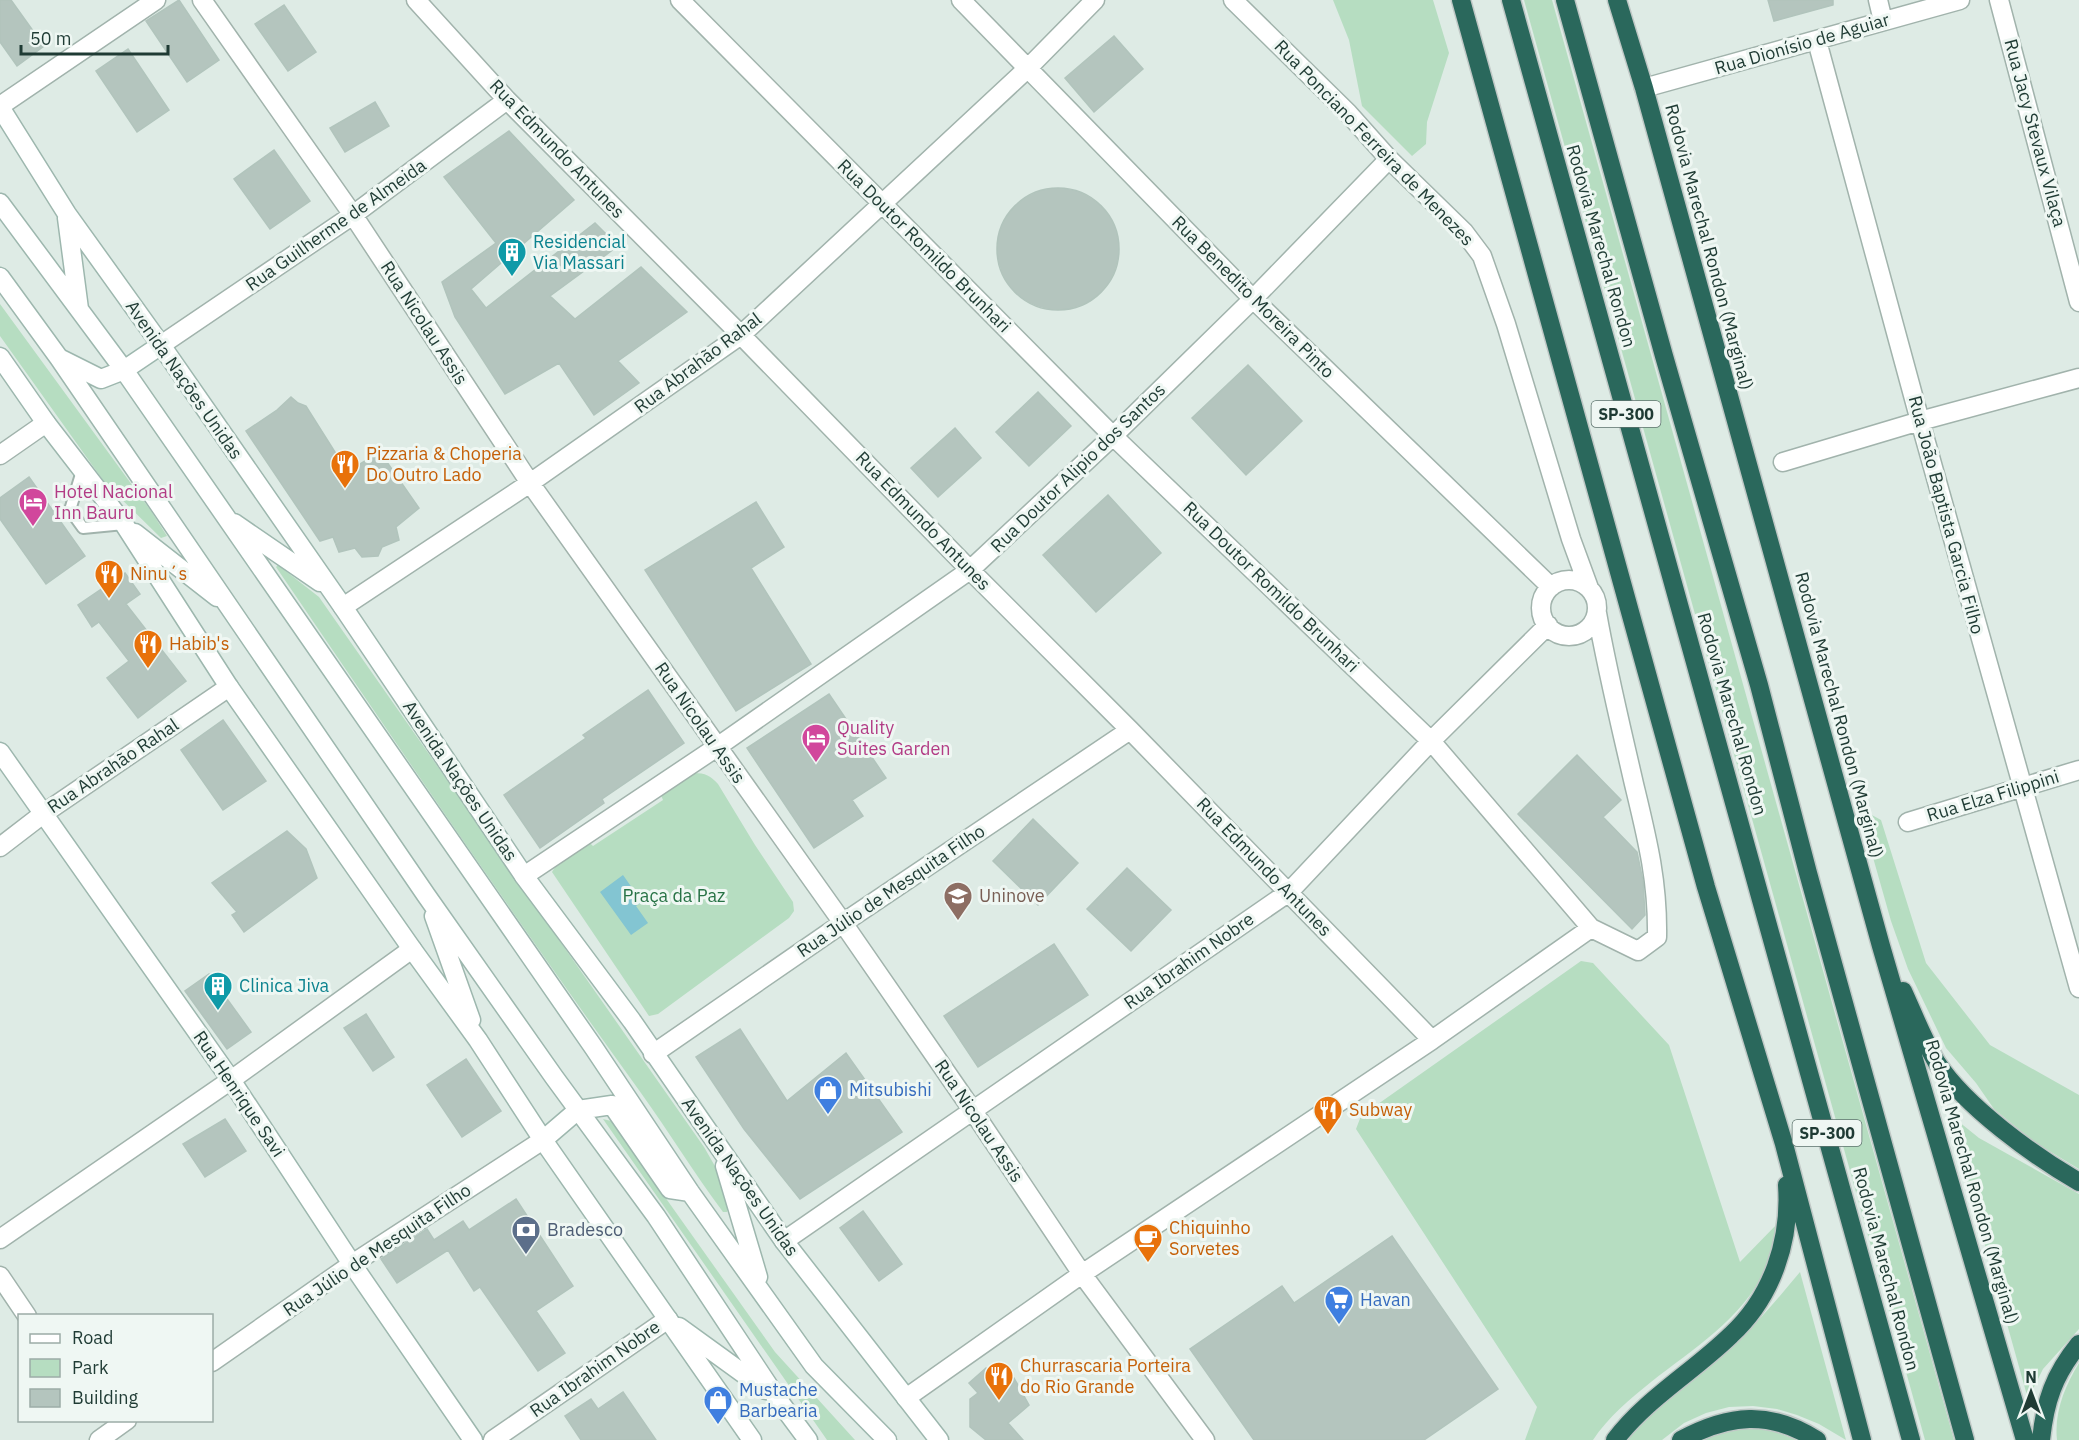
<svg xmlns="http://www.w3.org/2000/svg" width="2079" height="1440" viewBox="0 0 2079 1440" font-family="'IBM Plex Sans',sans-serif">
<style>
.green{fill:#b6ddc1}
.water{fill:#83c5d2}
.building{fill:#b4c5be;stroke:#b1c4bc;stroke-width:1.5}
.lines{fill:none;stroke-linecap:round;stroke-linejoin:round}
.lane-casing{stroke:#a1b3ac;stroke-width:14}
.street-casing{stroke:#a1b3ac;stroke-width:21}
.secondary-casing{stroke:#9db7ae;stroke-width:21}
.highway-casing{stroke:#c0c8c6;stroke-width:21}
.lane{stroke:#fff;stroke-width:10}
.street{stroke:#fff;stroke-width:18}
.secondary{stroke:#fff;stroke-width:18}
.highway{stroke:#2a685c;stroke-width:18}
.labels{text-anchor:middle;stroke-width:6;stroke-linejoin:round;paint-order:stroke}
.shield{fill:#eff7f3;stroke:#5d736d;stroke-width:1.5}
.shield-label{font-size:16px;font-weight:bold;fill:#1f3b34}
.street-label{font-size:18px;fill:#1f3b34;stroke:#eff7f3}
.culture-label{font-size:18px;fill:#0d838f;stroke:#eff7f3;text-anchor:start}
.food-label{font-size:18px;fill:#c56008;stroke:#eff7f3;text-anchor:start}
.hotel-label{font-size:18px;fill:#b23c85;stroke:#eff7f3;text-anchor:start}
.park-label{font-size:18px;fill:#287346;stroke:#eff7f3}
.education-label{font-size:18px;fill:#785e54;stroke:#eff7f3;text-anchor:start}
.shop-label{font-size:18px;fill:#366cbe;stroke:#eff7f3;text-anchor:start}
.service-label{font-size:18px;fill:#4e5e75;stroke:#eff7f3;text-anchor:start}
</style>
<rect width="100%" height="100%" fill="#deebe5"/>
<path class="green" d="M 1333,0 L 1433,0 L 1449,53 L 1427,122 L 1426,144 L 1412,156 L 1362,106 L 1349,40 Z
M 1524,0 L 1552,0 L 1954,1440 L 1925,1440 Z
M 0,304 L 151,511 L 167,536 L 161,538 L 105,483 L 0,336 Z
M 278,565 L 319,597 L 704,1147 L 716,1168 L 728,1207 L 727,1212 L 723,1212 C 694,1173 669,1132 641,1093 C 516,920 396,743 276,567 Z
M 694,773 C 705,773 711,776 718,784 L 755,845 L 793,902 L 794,911 L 789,918 L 658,1014 L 649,1016 L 552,872 L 557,864 L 590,843 L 593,846 L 663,800 L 660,793 Z
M 1859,808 L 1881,820 L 1926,963 L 1990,1045 L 2079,1095 L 2079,1169 L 2036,1143 L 1994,1109 L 1976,1083 L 1946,1048 L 1908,969 L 1891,921 Z
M 1581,961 L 1593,963 L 1669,1045 L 1740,1262 L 1779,1222 C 1775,1238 1772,1255 1765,1270 C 1742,1319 1693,1349 1651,1382 C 1630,1399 1608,1417 1593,1440 L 1525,1440 L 1537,1407 L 1356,1129 L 1361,1116 Z
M 1948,1113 L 1979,1138 L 2079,1194 L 2079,1329 L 2043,1369 L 2028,1399 Z
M 603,1119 L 611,1121 L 775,1352 L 855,1440 L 827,1440 Z
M 1800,1272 L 1846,1440 L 1819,1424 L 1797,1415 L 1777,1409 L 1753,1406 L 1729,1407 L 1706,1413 L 1684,1423 L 1662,1440 L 1627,1440 C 1659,1402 1701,1375 1738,1341 C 1760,1320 1780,1296 1800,1272 Z
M 2079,1363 L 2079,1440 L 2057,1440 C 2054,1412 2065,1386 2079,1363 Z
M 1739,1426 L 1766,1428 L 1797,1440 L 1696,1440 Z"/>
<path class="water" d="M 623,875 L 642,902 L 636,906 L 648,923 L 631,935 L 600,892 Z"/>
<path class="building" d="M 0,0 L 11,0 L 44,46 L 17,66 L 0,42 Z
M 179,0 L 219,60 L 187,82 L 146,21 Z
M 1768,0 L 1833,0 L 1833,5 L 1774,21 Z
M 284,5 L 316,52 L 288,71 L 255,24 Z
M 1114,36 L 1143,69 L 1094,112 L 1065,78 Z
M 128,49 L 169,110 L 137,132 L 96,71 Z
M 375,102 L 389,126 L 345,152 L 330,128 Z
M 509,131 L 574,200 L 471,289 L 486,308 L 595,223 L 618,246 L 550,296 L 575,319 L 641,267 L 687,312 L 618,361 L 639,383 L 594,415 L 559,363 L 505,394 L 455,317 L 442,282 L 496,243 L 444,177 Z
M 274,150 L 310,201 L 270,229 L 234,179 Z
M997 249a61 61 0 1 1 122 0a61 61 0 1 1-122 0Z
M 1248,365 L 1302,421 L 1246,475 L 1192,418 Z
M 1038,392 L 1071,426 L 1029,466 L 996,432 Z
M 291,397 L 298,403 L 306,406 L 345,468 L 350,465 L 355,467 L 380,452 L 419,508 L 396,527 L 399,540 L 382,547 L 378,556 L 362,557 L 355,548 L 339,552 L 333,537 L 320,541 L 246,431 L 277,410 Z
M 955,428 L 981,458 L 938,497 L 911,468 Z
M 29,477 L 85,556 L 46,584 L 0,519 L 0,498 Z
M 1108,495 L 1161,553 L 1096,612 L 1043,555 Z
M 756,502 L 784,547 L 751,568 L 811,664 L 736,711 L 645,570 Z
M 125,573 L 140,594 L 126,604 L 186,681 L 138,718 L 107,678 L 129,661 L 99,622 L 92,627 L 78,605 Z
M 648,690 L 684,743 L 602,799 L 604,803 L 540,848 L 504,795 L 586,738 L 583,735 Z
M 829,694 L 886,778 L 852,800 L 863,816 L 814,848 L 747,748 Z
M 223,720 L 266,781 L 223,810 L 181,750 Z
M 1577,755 L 1621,800 L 1603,817 L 1637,852 L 1643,881 L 1645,915 L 1632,929 L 1518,814 Z
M 1033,819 L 1078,863 L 1038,905 L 993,861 Z
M 287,831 L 306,849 L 317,878 L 244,932 L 232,915 L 237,912 L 212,883 Z
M 1127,868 L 1171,910 L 1131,951 L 1087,909 Z
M 1054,944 L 1088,995 L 978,1067 L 944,1016 Z
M 209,974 L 251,1032 L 227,1049 L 185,991 Z
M 366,1014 L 394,1057 L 373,1071 L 344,1028 Z
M 740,1029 L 787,1101 L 846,1053 L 902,1132 L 800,1199 L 744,1129 L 696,1057 Z
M 466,1059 L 501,1111 L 462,1137 L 427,1085 Z
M 225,1119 L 246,1151 L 205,1177 L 183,1144 Z
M 516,1199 L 573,1286 L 536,1311 L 565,1353 L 538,1371 L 480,1287 L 474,1291 L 448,1250 L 397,1283 L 381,1259 L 427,1229 L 434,1240 L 463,1221 L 469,1230 Z
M 863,1211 L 902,1264 L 879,1281 L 840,1228 Z
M 1392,1236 L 1498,1389 L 1424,1440 L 1254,1440 L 1190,1349 L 1282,1286 L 1294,1303 Z
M 986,1368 L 996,1380 L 1014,1378 L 1029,1405 L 1008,1423 L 1023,1440 L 986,1440 L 970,1427 L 970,1399 L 978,1393 L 969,1383 Z
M 623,1392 L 656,1440 L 581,1440 L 565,1416 L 591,1399 L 598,1409 Z"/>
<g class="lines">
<g class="lane-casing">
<path id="lane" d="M 82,471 L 70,510 L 83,528 L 124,524"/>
</g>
<g class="street-casing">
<path id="street" d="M 202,0 L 353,215 L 530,483 L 843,923 L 973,1111 L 1082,1274 L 1205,1440
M 416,0 L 507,100 L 741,335 L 970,570 L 1130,730 L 1432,1040
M 680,0 L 1113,436 L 1431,741 L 1591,928 L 1638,951 L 1657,937 C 1658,881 1647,838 1634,784 C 1621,727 1607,670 1597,613
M 961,0 L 1253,299 L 1551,587
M 1233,0 L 1348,113 L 1389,159 L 1464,232 L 1482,256 L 1506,324 L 1571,539 L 1589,588
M 1878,0 L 1883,21
M 1999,0 L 2079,302
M 1817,41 L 1920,421 L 2079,988
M 1644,88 L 1960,0
M 0,106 L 156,0
M 161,345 L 353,215 L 507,100
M 0,455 L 46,423
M 1783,462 L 1920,421 L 2079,378
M1541 608a28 28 0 1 1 56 0a28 28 0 1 1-56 0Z
M 343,607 L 530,483 L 741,335 L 1028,68 L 1095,0
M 1908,822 L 2079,770
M 0,847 L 43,814 L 229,687
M 524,876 L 717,747 L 970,570 L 1113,436 L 1253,299 L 1389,159
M 653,1054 L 843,923 L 1130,730
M 0,1239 L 231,1080 L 412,949
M 784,1241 L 1289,892 L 1431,741 L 1548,625
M 0,1276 L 27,1316
M 212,1362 L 352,1264 L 543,1140
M 906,1398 L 1082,1274 L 1432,1040 L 1591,928
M 99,1440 L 127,1420
M 493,1440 L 668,1319"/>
</g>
<g class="secondary-casing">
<path id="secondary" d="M 0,107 L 67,214 L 161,345 L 343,607 L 524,876 L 632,1021 L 784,1241 L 939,1440
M 0,203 L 124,370 L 594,1048 L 690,1192 L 814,1366 L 887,1440
M 67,218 L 79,309
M 0,277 L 59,358 L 426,895 L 554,1077 L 656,1216 L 776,1397 L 808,1440
M 0,357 L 46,423 L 124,524 L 229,687 L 412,949 L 478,1040 L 543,1140 L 752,1440
M 61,359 L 101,379 L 124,370 L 161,345
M 234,523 L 320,582
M 135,533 L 217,597
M 0,752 L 231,1080 L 352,1264 L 473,1440
M 434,916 L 471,1020
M 543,1140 L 578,1110 L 612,1105 L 670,1189 L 690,1192
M 725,1166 L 758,1277
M 679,1327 L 766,1390"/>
</g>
<g class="highway-casing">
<path id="highway" d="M 1461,0 L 1706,887 L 1784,1144 L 1862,1440
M 1511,0 L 1911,1440
M 1565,0 L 1664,356 L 1759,685 L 1808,873 L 1965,1440
M 1617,0 L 1644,88 L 1881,946 L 2025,1440
M 1903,991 C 1914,1015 1924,1041 1937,1063 C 1966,1107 2034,1156 2079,1182
M 1615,1440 C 1647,1398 1693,1372 1731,1335 C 1772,1297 1791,1241 1787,1185
M 1681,1440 C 1729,1414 1770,1410 1817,1440
M 2041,1440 C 2045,1401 2054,1375 2079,1344"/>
</g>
<use href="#lane" class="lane"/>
<use href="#street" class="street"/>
<use href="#secondary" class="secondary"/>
<use href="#highway" class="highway"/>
</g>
<defs>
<g id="building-pin" transform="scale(1.5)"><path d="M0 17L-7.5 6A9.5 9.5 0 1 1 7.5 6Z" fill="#0f9aa8" stroke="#eff7f3"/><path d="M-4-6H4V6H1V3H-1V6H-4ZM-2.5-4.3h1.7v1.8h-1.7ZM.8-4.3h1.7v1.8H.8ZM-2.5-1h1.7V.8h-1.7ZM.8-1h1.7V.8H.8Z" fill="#fff"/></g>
<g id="restaurant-pin" transform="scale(1.5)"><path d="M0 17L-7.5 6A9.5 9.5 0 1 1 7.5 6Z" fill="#e8710a" stroke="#eff7f3"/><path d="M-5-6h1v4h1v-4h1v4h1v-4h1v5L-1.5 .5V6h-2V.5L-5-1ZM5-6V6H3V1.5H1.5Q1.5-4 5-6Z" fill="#fff"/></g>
<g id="hotel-pin" transform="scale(1.5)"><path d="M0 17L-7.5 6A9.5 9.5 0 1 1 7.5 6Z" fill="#d1479c" stroke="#eff7f3"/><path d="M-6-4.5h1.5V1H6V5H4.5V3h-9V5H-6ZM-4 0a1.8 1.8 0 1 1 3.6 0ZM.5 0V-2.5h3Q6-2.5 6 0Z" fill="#fff"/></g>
<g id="university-pin" transform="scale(1.5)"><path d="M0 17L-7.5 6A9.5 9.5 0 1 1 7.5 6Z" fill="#8d6e63" stroke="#eff7f3"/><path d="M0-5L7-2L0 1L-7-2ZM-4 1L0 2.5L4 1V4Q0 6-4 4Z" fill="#fff"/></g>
<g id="shop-pin" transform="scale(1.5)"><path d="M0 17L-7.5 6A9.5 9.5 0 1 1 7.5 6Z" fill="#3f7fe0" stroke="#eff7f3"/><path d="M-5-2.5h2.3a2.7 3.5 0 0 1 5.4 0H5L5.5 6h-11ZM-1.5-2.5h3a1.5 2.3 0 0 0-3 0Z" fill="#fff"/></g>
<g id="bank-pin" transform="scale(1.5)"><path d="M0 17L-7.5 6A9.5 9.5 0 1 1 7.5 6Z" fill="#5c6f8a" stroke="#eff7f3"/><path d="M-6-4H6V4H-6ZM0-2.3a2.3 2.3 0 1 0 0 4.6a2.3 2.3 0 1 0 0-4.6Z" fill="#fff"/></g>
<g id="cafe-pin" transform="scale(1.5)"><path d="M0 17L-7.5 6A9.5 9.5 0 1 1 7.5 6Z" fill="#e8710a" stroke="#eff7f3"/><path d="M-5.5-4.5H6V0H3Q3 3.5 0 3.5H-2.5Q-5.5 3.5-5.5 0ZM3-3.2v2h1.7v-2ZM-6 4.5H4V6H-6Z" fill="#fff"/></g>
<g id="supermarket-pin" transform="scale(1.5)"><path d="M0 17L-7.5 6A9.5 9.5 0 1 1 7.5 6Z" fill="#3f7fe0" stroke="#eff7f3"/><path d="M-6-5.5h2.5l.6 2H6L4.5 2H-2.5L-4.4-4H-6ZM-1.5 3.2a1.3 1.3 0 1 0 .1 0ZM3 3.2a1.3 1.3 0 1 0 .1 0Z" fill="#fff"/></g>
</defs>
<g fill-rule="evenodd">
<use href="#building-pin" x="512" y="252"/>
<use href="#restaurant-pin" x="345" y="464"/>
<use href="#hotel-pin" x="33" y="502"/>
<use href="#restaurant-pin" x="109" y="574"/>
<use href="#restaurant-pin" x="148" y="644"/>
<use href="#hotel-pin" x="816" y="738"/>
<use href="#university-pin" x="958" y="896"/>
<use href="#building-pin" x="218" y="986"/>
<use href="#shop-pin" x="828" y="1090"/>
<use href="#restaurant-pin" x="1328" y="1110"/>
<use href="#bank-pin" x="526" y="1230"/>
<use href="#cafe-pin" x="1148" y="1238"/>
<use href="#supermarket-pin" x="1339" y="1300"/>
<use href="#restaurant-pin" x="999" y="1376"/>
<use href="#shop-pin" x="718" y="1400"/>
</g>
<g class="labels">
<g class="shield">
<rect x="1591.5" y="401" width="69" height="26" rx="4.5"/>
<rect x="1792.5" y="1120" width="69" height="26" rx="4.5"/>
</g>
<g class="shield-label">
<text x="1626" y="420">SP-300</text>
<text x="1827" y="1139">SP-300</text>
</g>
<g class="street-label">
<text transform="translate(1802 44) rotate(-16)" y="6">Rua Dionísio de Aguiar</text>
<text transform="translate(2035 133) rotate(75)" y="6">Rua Jacy Stevaux Vilaça</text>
<text transform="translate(1374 143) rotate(46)" y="6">Rua Ponciano Ferreira de Menezes</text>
<text transform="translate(557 149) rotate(46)" y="6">Rua Edmundo Antunes</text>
<text transform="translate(336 225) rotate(-35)" y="6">Rua Guilherme de Almeida</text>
<text transform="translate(924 246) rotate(45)" y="6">Rua Doutor Romildo Brunhari</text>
<text transform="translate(1601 246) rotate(74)" y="6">Rodovia Marechal Rondon</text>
<text transform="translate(1709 247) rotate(75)" y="6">Rodovia Marechal Rondon (Marginal)</text>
<text transform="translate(1253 297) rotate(45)" y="6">Rua Benedito Moreira Pinto</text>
<text transform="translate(424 323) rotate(57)" y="6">Rua Nicolau Assis</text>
<text transform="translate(698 363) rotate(-37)" y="6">Rua Abrahão Rahal</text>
<text transform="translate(184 380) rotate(55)" y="6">Avenida Nações Unidas</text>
<text transform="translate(1078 468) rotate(-44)" y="6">Rua Doutor Alipio dos Santos</text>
<text transform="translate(1946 515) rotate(75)" y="6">Rua João Baptista Garcia Filho</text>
<text transform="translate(923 521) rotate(46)" y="6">Rua Edmundo Antunes</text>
<text transform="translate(1271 587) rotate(44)" y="6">Rua Doutor Romildo Brunhari</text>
<text transform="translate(1732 714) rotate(74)" y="6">Rodovia Marechal Rondon</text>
<text transform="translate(1839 715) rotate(75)" y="6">Rodovia Marechal Rondon (Marginal)</text>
<text transform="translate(700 723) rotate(55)" y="6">Rua Nicolau Assis</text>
<text transform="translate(113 766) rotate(-34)" y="6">Rua Abrahão Rahal</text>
<text transform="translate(460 781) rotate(56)" y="6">Avenida Nações Unidas</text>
<text transform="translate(1993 796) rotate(-17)" y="6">Rua Elza Filippini</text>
<text transform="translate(1264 867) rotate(46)" y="6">Rua Edmundo Antunes</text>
<text transform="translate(891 891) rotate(-34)" y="6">Rua Júlio de Mesquita Filho</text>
<text transform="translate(1189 961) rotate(-35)" y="6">Rua Ibrahim Nobre</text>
<text transform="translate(239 1094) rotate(56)" y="6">Rua Henrique Savi</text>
<text transform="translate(979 1121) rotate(56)" y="6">Rua Nicolau Assis</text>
<text transform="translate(740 1177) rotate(55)" y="6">Avenida Nações Unidas</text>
<text transform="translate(1972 1182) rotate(74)" y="6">Rodovia Marechal Rondon (Marginal)</text>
<text transform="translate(377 1250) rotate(-34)" y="6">Rua Júlio de Mesquita Filho</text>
<text transform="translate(1886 1269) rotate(75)" y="6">Rodovia Marechal Rondon</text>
<text transform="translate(595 1369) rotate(-35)" y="6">Rua Ibrahim Nobre</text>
</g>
<g class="culture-label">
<text x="533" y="248">Residencial<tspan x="533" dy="21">Via Massari</tspan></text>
<text x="239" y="992">Clinica Jiva</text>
</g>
<g class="food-label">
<text x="366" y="460">Pizzaria &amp; Choperia<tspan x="366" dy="21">Do Outro Lado</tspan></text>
<text x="130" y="580">Ninu´s</text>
<text x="169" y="650">Habib's</text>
<text x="1349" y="1116">Subway</text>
<text x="1169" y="1234">Chiquinho<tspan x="1169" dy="21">Sorvetes</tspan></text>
<text x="1020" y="1372">Churrascaria Porteira<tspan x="1020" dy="21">do Rio Grande</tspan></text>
</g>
<g class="hotel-label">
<text x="54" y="498">Hotel Nacional<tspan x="54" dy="21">Inn Bauru</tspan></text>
<text x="837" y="734">Quality<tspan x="837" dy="21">Suites Garden</tspan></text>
</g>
<g class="park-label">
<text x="674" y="902">Praça da Paz</text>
</g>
<g class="education-label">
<text x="979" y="902">Uninove</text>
</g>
<g class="shop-label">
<text x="849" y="1096">Mitsubishi</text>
<text x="1360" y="1306">Havan</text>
<text x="739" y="1396">Mustache<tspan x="739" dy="21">Barbearia</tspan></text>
</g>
<g class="service-label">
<text x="547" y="1236">Bradesco</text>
</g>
</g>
<rect x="18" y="1314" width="195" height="108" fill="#eff7f3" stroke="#9caca7" stroke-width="1.5"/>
<rect x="30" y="1334" width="30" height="9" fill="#ffffff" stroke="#9caca7" stroke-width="1.5"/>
<text x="72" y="1344" font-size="18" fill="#1f3b34">Road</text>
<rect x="30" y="1359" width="30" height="18" fill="#b6ddc1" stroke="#9caca7" stroke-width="1.5"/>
<text x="72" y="1374" font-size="18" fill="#1f3b34">Park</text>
<rect x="30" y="1389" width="30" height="18" fill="#b4c5be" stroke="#9caca7" stroke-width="1.5"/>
<text x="72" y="1404" font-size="18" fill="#1f3b34">Building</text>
<g transform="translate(2031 1392)" stroke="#eff7f3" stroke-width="4.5" paint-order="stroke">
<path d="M0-4.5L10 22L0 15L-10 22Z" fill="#1f3b34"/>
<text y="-9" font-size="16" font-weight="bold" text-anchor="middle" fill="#1f3b34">N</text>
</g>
<path d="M21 45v9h147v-9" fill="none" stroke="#1f3b34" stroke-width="3"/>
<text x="30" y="45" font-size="18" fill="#1f3b34" stroke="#eff7f3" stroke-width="4.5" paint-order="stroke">50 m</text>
</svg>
